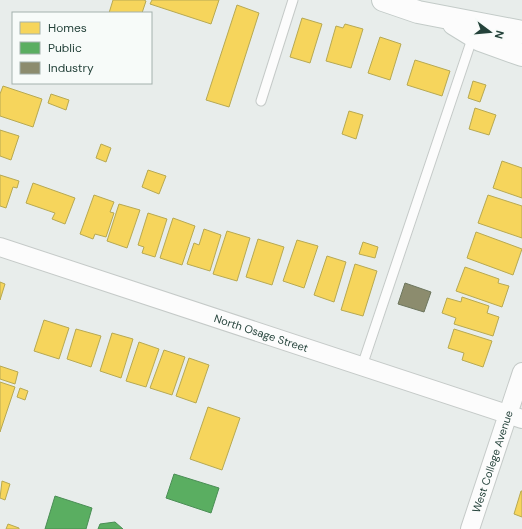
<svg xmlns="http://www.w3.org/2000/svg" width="522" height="529" viewBox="0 0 522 529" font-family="'DM Sans',sans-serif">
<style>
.homes{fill:#f6d55c;stroke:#b7a952}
.public{fill:#5aae61;stroke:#4a8e55}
.industry{fill:#8c8c6e;stroke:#6d765e}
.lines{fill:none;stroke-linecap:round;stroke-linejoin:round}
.lane-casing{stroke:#c5cac8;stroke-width:11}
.street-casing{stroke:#c5cac8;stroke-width:20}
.secondary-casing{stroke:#c3cbc8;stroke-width:24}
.lane{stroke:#fcfcfc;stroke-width:9}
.street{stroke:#fcfcfc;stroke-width:18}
.secondary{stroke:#fcfcfc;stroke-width:22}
.labels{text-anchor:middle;stroke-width:4;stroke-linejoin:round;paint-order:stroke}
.street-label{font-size:11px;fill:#24423a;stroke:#f7fbf9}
</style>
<rect width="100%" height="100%" fill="#e8edeb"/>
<path class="homes" d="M 113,0 L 144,0 L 146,1 L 142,13 L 109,13 Z
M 152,0 L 219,0 L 211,24 L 150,4 Z
M 237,5 L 259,13 L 229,107 L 206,100 Z
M 302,18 L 322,24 L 310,63 L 290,57 Z
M 345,24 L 363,29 L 351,68 L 326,61 L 336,26 L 343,28 Z
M 380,37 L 401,44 L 390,80 L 368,73 Z
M 415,60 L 450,71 L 442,96 L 407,85 Z
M 473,81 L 486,85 L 480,102 L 468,98 Z
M 3,86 L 42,99 L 33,127 L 0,116 L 0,94 Z
M 51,94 L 69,100 L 66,110 L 48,103 Z
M 475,108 L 496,115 L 489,135 L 469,129 Z
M 349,111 L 363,115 L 356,139 L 342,134 Z
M 0,130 L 19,136 L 11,160 L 0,156 Z
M 101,144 L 111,148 L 106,162 L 96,158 Z
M 502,161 L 522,168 L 522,198 L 493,188 Z
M 148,170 L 166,176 L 159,194 L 142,187 Z
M 0,175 L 19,181 L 17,188 L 13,187 L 6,208 L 0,206 Z
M 33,183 L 75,198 L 65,224 L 52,219 L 55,213 L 26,203 Z
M 94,195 L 114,202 L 110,212 L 114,213 L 106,237 L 95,234 L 93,239 L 80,234 Z
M 488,195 L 522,206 L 522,238 L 478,223 Z
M 119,204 L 140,210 L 127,248 L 107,241 Z
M 148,213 L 167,219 L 155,257 L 142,253 L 144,247 L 138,245 Z
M 173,218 L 195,226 L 182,265 L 160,258 Z
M 204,229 L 221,235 L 210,271 L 187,264 L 194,243 L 199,245 Z
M 227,231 L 250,238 L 237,281 L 213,274 Z
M 476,232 L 522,249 L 513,275 L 467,258 Z
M 258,239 L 284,247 L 272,285 L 246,277 Z
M 297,240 L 318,246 L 304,288 L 283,281 Z
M 363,242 L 378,247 L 375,258 L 359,254 Z
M 327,256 L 346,262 L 334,302 L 314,295 Z
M 355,264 L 377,271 L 363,316 L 341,310 Z
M 465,267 L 499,279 L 498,283 L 509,286 L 502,307 L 456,291 Z
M 0,282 L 5,284 L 0,300 Z
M 462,297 L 489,306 L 487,313 L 499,317 L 493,336 L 454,324 L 456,318 L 442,313 L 447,298 L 461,302 Z
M 44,320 L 69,328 L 59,359 L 34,351 Z
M 76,329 L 101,336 L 91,367 L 67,359 Z
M 454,329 L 492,341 L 483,367 L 462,360 L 464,353 L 448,348 Z
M 112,333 L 133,339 L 121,378 L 100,371 Z
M 139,342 L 159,349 L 146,387 L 126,381 Z
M 164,350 L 185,357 L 172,395 L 150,388 Z
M 189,358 L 209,365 L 196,403 L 176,396 Z
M 0,366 L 18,372 L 15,384 L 0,379 Z
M 0,382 L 15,387 L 0,432 Z
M 20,388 L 28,391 L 25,400 L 17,397 Z
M 208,407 L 240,418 L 222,470 L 190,459 Z
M 2,481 L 10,484 L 5,500 L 0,498 Z
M 521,491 L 522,491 L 522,517 L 514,514 Z
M 8,524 L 19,528 L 19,529 L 6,529 Z"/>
<path class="public" d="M 174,474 L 219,488 L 211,513 L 166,498 Z
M 55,496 L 92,508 L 86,529 L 45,529 Z
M 115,522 L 123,529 L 98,529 L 100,524 Z"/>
<path class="industry" d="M 405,283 L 431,292 L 424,312 L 398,304 Z"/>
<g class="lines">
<g class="lane-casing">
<path id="lane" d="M 261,101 L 293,0
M 362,366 L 473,36"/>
</g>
<g class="street-casing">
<g id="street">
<path id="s1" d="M 0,247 L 522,419"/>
<path id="s2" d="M 470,529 L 522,372"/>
</g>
</g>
<g class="secondary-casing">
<path id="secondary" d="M 383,0 L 418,12 L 522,32
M 454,24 L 480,40 L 522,55"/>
</g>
<use href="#lane" class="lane"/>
<use href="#street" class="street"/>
<use href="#secondary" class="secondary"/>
</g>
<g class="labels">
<g class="street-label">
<text dy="4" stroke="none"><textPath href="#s1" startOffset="275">North Osage Street</textPath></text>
<text dy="4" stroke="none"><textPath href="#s2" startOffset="71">West College Avenue</textPath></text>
</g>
</g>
<rect x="12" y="12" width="140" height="72" fill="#f7fbf9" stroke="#a3b1ad"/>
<rect x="20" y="22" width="20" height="12" fill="#f6d55c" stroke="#a3b1ad"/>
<text x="48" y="32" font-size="12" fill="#24423a">Homes</text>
<rect x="20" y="42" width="20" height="12" fill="#5aae61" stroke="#a3b1ad"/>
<text x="48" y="52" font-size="12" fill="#24423a">Public</text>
<rect x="20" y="62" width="20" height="12" fill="#8c8c6e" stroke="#a3b1ad"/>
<text x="48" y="72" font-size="12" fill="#24423a">Industry</text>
<g transform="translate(490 32) rotate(106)" stroke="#f7fbf9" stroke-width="3" paint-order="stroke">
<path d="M0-3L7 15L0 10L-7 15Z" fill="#24423a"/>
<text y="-6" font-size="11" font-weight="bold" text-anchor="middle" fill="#24423a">N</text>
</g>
</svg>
